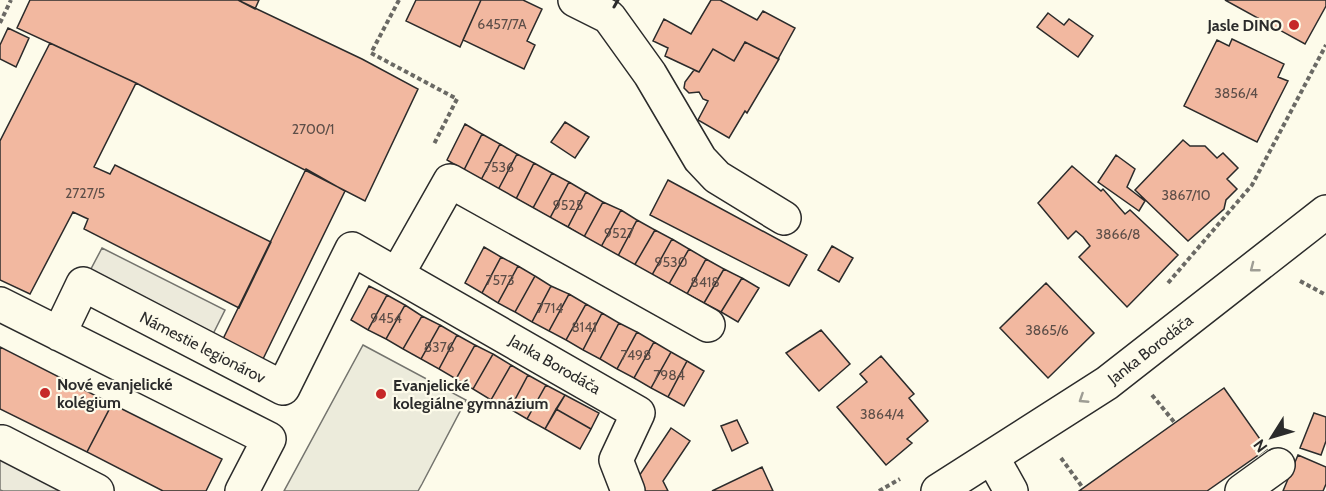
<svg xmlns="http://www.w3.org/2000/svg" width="1326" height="491" viewBox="0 0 1326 491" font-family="Cabin,sans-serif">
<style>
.green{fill:#ecebdb;stroke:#74746e;stroke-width:1.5}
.parking{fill:#eceadb;stroke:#74746e;stroke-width:1.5}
.building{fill:#f2b8a0;stroke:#2b2b2b;stroke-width:1.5}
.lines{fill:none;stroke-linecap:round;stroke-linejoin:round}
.minor-casing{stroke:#2b2b2b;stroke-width:36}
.path{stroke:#6a6964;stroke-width:4;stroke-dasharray:4.5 3;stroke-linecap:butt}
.minor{stroke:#fdfbea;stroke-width:33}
.wall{stroke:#2b2b2b;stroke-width:3}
.oneway{stroke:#9e9d94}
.poi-dot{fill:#c62828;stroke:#fdfbea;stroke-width:2}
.labels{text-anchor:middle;stroke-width:4.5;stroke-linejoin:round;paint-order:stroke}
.number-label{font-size:14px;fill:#5d4e48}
.poi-label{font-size:16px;font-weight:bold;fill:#2b2b2b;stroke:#fdfbea;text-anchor:start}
.street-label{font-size:16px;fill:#2b2b2b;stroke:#fdfbea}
</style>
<rect width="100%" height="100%" fill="#fdfbea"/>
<path class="green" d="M 363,345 L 466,400 L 422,484 L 418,491 L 284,491 Z"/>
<path class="parking" d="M 102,248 L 225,310 L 206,348 L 83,284 Z
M 0,446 L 97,491 L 3,491 L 0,490 Z"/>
<path class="building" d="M 30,0 L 238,0 L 362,59 L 418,89 L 365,201 L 136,83 L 17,28 Z
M 238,0 L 259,0 L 255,9 Z
M 416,0 L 481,0 L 460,47 L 406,21 Z
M 481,0 L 523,0 L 542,9 L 527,41 L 535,45 L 524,69 L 463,40 Z
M 711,0 L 720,0 L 757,20 L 763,11 L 795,28 L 778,59 L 745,42 L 734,61 L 713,49 L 699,72 L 665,56 L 668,48 L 653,41 L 664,19 L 691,34 Z
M 1225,0 L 1326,0 L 1326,6 L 1305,44 Z
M 1048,13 L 1064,25 L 1069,19 L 1093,36 L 1078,57 L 1037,27 Z
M 8,28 L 29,38 L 16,67 L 0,59 L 0,45 Z
M 1232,39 L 1284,64 L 1278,77 L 1288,81 L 1257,142 L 1184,106 L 1217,40 L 1229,46 Z
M 745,42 L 779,59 L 747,113 L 745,111 L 729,138 L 698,120 L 708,101 L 703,99 L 699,92 L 689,93 L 684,88 L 685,82 L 694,70 L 699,72 L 713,49 L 734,61 Z
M 50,43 L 136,83 L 94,167 L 110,174 L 115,165 L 271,242 L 239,308 L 84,229 L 88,219 L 73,212 L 30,294 L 0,280 L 0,141 Z
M 565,122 L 589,137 L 575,158 L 551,142 Z
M 465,124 L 482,134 L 464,170 L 447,160 Z
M 482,134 L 500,144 L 481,180 L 464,170 Z
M 1183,140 L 1190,146 L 1205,146 L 1217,158 L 1223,153 L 1238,168 L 1227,179 L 1237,189 L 1226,200 L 1224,209 L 1188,241 L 1135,190 Z
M 500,144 L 517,154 L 498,190 L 481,180 Z
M 517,154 L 534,163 L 516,199 L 498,190 Z
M 1116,155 L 1135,169 L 1127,187 L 1145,201 L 1139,211 L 1098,182 Z
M 534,163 L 552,173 L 533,208 L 516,199 Z
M 1072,166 L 1101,191 L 1103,189 L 1125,214 L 1130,210 L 1178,255 L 1127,307 L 1079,257 L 1090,246 L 1083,237 L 1076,231 L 1068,239 L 1038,203 Z
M 306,169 L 345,191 L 263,359 L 223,339 Z
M 552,173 L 569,182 L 550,218 L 533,208 Z
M 668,180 L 807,255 L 789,286 L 650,215 Z
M 569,182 L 586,192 L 568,227 L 550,218 Z
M 586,192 L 603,202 L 584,237 L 568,227 Z
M 603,202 L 621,210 L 601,247 L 584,237 Z
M 621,210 L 637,220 L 618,256 L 601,247 Z
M 637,220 L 655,230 L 634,266 L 618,256 Z
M 655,230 L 672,239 L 652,275 L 634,266 Z
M 672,239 L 689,249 L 669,284 L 652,275 Z
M 832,246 L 853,258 L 839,282 L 818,270 Z
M 484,247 L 501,257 L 482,293 L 465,283 Z
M 689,249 L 706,259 L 687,294 L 669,284 Z
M 501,257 L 518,266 L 498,303 L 482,293 Z
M 706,259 L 724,269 L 704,303 L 687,294 Z
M 518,266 L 535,276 L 515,312 L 498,303 Z
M 724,269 L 742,278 L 721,312 L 704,303 Z
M 535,276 L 551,286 L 532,322 L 515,312 Z
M 742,278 L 759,288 L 738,322 L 721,312 Z
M 1046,283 L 1094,333 L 1048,378 L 1000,328 Z
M 369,286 L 387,295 L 368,330 L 351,320 Z
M 551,286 L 569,294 L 549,331 L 532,322 Z
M 569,294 L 586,304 L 566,340 L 549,331 Z
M 387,295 L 405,305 L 386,339 L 368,330 Z
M 586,304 L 602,313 L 583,350 L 566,340 Z
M 405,305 L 422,316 L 403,349 L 386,339 Z
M 602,313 L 619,323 L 600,359 L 583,350 Z
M 422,316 L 440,325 L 421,359 L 403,349 Z
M 619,323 L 637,332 L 617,369 L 600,359 Z
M 440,325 L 457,335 L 439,369 L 421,359 Z
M 821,330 L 850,364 L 819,391 L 786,353 Z
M 637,332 L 654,342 L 634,378 L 617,369 Z
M 457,335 L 475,345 L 456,379 L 439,369 Z
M 654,342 L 671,352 L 651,388 L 634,378 Z
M 475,345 L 493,354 L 473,389 L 456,379 Z
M 0,347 L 112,404 L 87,452 L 0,409 Z
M 671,352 L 687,361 L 668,397 L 651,388 Z
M 493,354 L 511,365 L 491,400 L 473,389 Z
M 881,356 L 914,394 L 909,398 L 928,421 L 907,439 L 912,443 L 886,465 L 837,407 L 867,382 L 860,374 Z
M 687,361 L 704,371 L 684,406 L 668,397 Z
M 511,365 L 528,375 L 510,409 L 491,400 Z
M 528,375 L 546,385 L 527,419 L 510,409 Z
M 546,385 L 565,395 L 545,429 L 527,419 Z
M 1224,388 L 1267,449 L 1207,491 L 1079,491 Z
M 565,395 L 599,413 L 591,429 L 556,409 Z
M 112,404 L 222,459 L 206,491 L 163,491 L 87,452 Z
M 556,409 L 591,429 L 580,449 L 545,429 Z
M 1314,413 L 1326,417 L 1326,441 L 1321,455 L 1300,448 Z
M 737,420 L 748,443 L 732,451 L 721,426 Z
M 671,428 L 690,441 L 663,481 L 668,491 L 643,491 L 637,479 Z
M 1298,455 L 1326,467 L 1326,484 L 1323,491 L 1283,491 Z
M 762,467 L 773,491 L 712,491 Z"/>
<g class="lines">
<g class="minor-casing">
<path id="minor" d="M 575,0 L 609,17 L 650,74 L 700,159 L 717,177 L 784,218
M 398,273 L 450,181 L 708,325
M 0,304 L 269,439 L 242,491
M 59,334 L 83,284 L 283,388 L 352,249 L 638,413 L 616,460 L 628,491
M 2,442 L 97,491
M 992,457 L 1011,491
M 938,491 L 1107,383 L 1326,212
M 1242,491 L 1278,465"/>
</g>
<path class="path" d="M 399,0 L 371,53 L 457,99 L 434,144
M 0,23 L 11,0
M 1300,281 L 1326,295
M 1168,283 L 1252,185 L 1326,45
M 1152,395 L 1175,423
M 1061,458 L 1083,488
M 879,491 L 900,479"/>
<use href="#minor" class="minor"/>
<path class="wall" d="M 614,7 L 618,0"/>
</g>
<defs><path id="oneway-chevron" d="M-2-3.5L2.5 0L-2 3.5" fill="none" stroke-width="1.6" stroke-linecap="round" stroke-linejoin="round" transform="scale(1.5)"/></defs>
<g class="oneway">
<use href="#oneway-chevron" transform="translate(1254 268) rotate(142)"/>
<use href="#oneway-chevron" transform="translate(1083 399) rotate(147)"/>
</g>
<g class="poi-dot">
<circle cx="1294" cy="25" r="6"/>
<circle cx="45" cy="393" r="6"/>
<circle cx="381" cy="394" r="6"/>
</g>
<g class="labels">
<g class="number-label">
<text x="502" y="29">6457/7A</text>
<text x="1236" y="98">3856/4</text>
<text x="313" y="134">2700/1</text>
<text x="499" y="172">7536</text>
<text x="85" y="198">2727/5</text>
<text x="1186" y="200">3867/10</text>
<text x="568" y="210">9525</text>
<text x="619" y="238">9527</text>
<text x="1118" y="239">3866/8</text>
<text x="671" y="267">9530</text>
<text x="500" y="285">7573</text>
<text x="705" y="287">8418</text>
<text x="550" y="313">7714</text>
<text x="386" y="323">9454</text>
<text x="584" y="332">8141</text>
<text x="1047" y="335">3865/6</text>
<text x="439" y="352">8376</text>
<text x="636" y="360">7498</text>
<text x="669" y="380">7984</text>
<text x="882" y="419">3864/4</text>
</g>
<g class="poi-label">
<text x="1282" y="31" text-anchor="end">Jasle DINO</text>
<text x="57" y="390">Nové evanjelické<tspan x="57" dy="18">kolégium</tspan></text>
<text x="393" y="391">Evanjelické<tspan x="393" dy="18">kolegiálne gymnázium</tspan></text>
</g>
<g class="street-label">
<text transform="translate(203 347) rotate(27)" y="6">Námestie legionárov</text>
<text transform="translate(1150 349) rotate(-38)" y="6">Janka Borodáča</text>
<text transform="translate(555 364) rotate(30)" y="6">Janka Borodáča</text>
</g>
</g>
<g transform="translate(1272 437) rotate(233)" stroke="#fdfbea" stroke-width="4.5" paint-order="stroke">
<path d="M0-4.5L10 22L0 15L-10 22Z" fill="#2b2b2b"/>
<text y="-9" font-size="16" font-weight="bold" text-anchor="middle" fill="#2b2b2b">N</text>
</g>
</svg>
